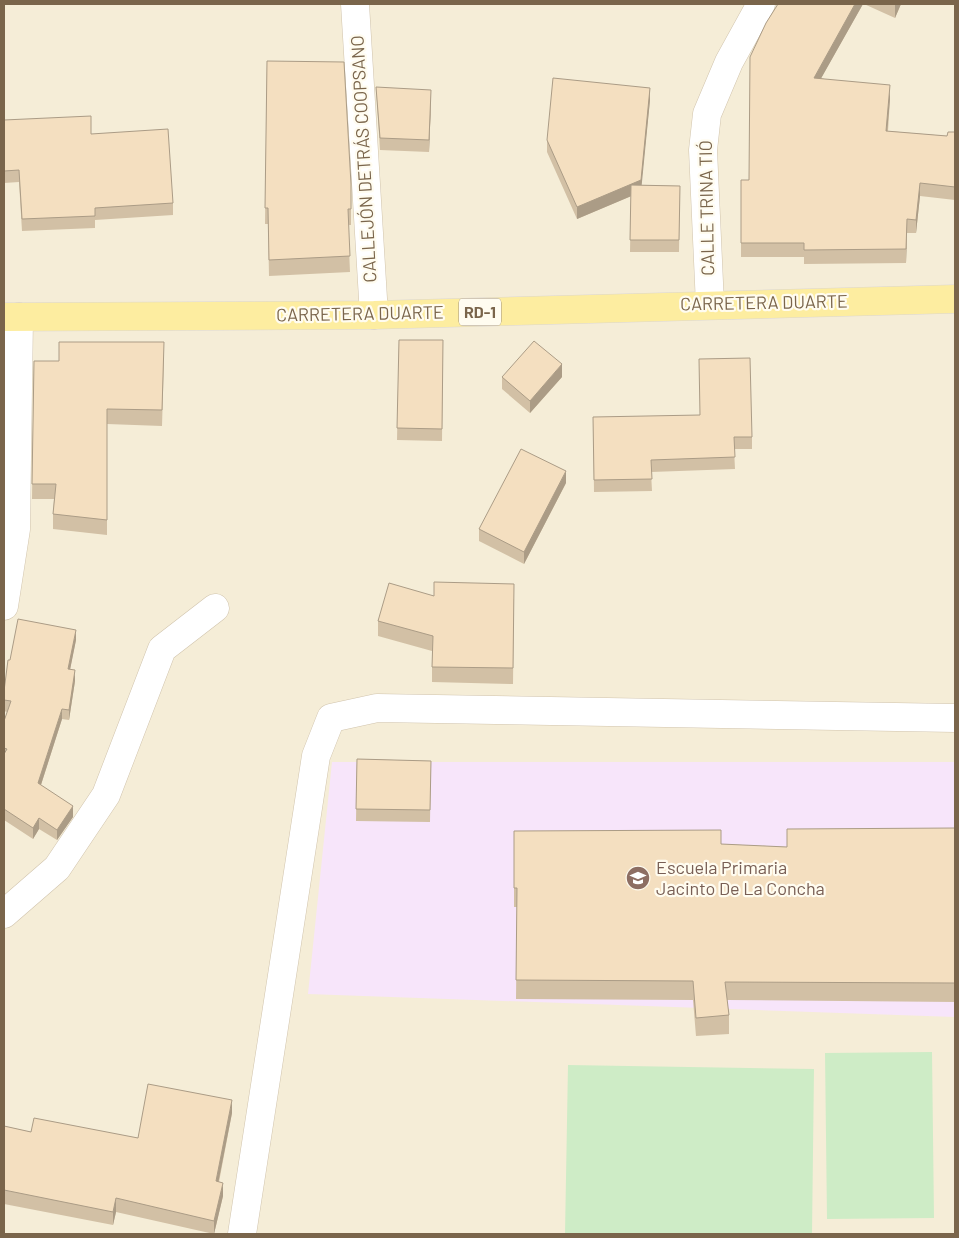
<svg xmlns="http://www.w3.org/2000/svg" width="959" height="1238" viewBox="0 0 959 1238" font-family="Barlow,sans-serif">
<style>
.residential{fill:#f5edd7}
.education{fill:#f7e5fa}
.green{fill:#ceecc6}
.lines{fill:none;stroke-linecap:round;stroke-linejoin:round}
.street-casing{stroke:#d1c4ad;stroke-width:29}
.primary-casing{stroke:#dcd7d0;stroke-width:29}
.street{stroke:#fff;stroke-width:28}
.primary{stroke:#fdeda0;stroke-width:28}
.wall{fill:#d2c0a5}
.shaded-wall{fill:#ab9c86}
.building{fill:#f4dfc0;stroke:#ab9c86}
.labels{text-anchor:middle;stroke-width:4.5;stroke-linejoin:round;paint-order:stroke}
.shield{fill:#fffcf0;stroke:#a2927c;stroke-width:1}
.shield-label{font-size:16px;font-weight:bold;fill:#7a654b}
.street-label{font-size:18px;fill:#7a654b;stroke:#fffcf0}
.education-label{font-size:18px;fill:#785e54;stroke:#fffcf0;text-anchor:start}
</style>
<rect width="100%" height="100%" fill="#fdf9e9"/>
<path class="residential" d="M 4,4 L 955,4 L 955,1234 L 4,1234 Z"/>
<path class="education" d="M 332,762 L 955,762 L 955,1017 L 308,994 Z"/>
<path class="green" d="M 932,1052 L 934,1218 L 827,1219 L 825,1053 Z
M 568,1065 L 814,1069 L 812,1234 L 565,1234 Z"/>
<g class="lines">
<g class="street-casing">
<path id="street" d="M 355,4 L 374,315
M 710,305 L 703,150 L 707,114 L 729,62 L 761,4
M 4,606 L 16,529 L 19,317
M 4,914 L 57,868 L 106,795 L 162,649 L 215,608
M 242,1234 L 316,756 L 331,718 L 377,708 L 955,718"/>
</g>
<g class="primary-casing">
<path id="primary" d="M 4,317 L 374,315 L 955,299"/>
</g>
<use href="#street" class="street"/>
<use href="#primary" class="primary"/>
</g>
<path class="wall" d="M 778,4 L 863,4 L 821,78 L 890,99 L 888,131 L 947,136 L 955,132 L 955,200 L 920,196 L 916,233 L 907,233 L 906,263 L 804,264 L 804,257 L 741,257 L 741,180 L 749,180 Z
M 864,4 L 901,4 L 895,18 Z
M 267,61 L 351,184 L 351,225 L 348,225 L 350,272 L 269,276 L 268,224 L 265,224 Z
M 376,87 L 431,102 L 429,152 L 380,150 Z
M 650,100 L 641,185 L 680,186 L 679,252 L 630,252 L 631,196 L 577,219 L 547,152 L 547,140 Z
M 4,120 L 91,134 L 173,203 L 173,215 L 95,220 L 95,228 L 22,231 L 19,182 L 4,183 Z
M 399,340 L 443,340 L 442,441 L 397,440 Z
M 164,358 L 162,426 L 107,424 L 107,535 L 53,529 L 53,514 L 54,499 L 32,499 L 34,361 L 59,361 Z
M 502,377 L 562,377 L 530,413 L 502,389 Z
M 593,417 L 752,437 L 752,449 L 734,449 L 735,469 L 651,472 L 652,491 L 594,492 Z
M 566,483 L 524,564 L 479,541 L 479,529 Z
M 434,596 L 514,599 L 513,684 L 432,682 L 432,651 L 378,636 L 378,621 Z
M 76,640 L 70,669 L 75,681 L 69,720 L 62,719 L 41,785 L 73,817 L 57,840 L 39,829 L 33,839 L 4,820 L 4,721 L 7,712 L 4,711 L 4,691 L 10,660 Z
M 357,759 L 431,761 L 430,822 L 356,821 Z
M 955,828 L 955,1002 L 727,1000 L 729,1015 L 729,1034 L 696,1036 L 693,1000 L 516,999 L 517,907 L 514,907 L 514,831 L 721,844 L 787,847 Z
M 232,1113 L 219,1182 L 223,1196 L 214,1234 L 116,1212 L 113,1225 L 4,1204 L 4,1126 L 31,1132 L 138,1138 Z"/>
<path class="shaded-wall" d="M 855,4 L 863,4 L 814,91 L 814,78 Z
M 895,4 L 901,4 L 895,18 Z
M 890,85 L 890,99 L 886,144 L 886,131 Z
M 650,88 L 650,100 L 641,192 L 577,219 L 577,207 Z
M 431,90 L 431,102 L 429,152 L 429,140 Z
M 920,183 L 920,196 L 916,233 L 916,220 Z
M 907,219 L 907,233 L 906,263 L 906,249 Z
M 562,364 L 562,377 L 530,413 L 530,401 Z
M 566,471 L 566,483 L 524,564 L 524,552 Z
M 76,630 L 76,640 L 68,680 L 68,669 Z
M 75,670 L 75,681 L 69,720 L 69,710 Z
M 62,709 L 62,719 L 38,794 L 38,783 Z
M 73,806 L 73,817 L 57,840 L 57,830 Z
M 39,818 L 39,829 L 33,839 L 33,828 Z
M 232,1100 L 232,1113 L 216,1194 L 216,1181 Z
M 223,1183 L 223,1196 L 214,1234 L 214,1221 Z
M 116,1198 L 116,1212 L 113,1225 L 113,1212 Z"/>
<path class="building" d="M 778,4 L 855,4 L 814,78 L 890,85 L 886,131 L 947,136 L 948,132 L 955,132 L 955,187 L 920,183 L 916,220 L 907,219 L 906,249 L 804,250 L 804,243 L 741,243 L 741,180 L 749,180 L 750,57 L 766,23 Z
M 267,61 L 344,62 L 351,184 L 351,209 L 348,209 L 350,256 L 269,260 L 268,208 L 265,208 Z
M 553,78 L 650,88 L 641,180 L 577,207 L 547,140 Z
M 376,87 L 431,90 L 429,140 L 380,138 Z
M 91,116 L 91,134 L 168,129 L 173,203 L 95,208 L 95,216 L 22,219 L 19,170 L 4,171 L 4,120 Z
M 631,185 L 680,186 L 679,240 L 630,240 Z
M 399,340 L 443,340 L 442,429 L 397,428 Z
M 534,341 L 562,364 L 530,401 L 502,377 Z
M 59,342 L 164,342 L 162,410 L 107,409 L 107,520 L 53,514 L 56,484 L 32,484 L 34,361 L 59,361 Z
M 750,358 L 752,437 L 734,437 L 735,457 L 651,460 L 652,479 L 594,480 L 593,417 L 700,415 L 699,359 Z
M 521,449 L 566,471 L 524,552 L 479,529 Z
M 434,582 L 514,584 L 513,668 L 432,667 L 433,636 L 378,621 L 389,583 L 434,596 Z
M 18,619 L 76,630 L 68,669 L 75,670 L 69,710 L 62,709 L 38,783 L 73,806 L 57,830 L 39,818 L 33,828 L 4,809 L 4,754 L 7,749 L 4,748 L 4,721 L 11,701 L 4,700 L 4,691 L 8,660 L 10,660 Z
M 357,759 L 431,761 L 430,810 L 356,809 Z
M 955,828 L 955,983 L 725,982 L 729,1015 L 696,1018 L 693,981 L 516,980 L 517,888 L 514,888 L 514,831 L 721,830 L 721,844 L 787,847 L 787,829 Z
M 148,1084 L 232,1100 L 216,1181 L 223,1183 L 214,1221 L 116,1198 L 113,1212 L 4,1190 L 4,1126 L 31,1132 L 34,1118 L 138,1138 Z"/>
<defs>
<g id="school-disc" transform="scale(1.25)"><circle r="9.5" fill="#8d6e63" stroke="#fffcf0"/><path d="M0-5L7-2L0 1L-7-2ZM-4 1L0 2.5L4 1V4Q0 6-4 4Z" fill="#fff"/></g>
</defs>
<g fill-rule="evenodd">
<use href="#school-disc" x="638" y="878"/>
</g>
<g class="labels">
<rect class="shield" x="459" y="298.5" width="42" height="27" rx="4"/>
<g class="shield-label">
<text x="480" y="318">RD-1</text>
</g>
<g class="street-label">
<text transform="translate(364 159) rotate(-93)" y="6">CALLEJÓN DETRÁS COOPSANO</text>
<text transform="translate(707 208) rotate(-91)" y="6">CALLE TRINA TIÓ</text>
<text transform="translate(764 303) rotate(-1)" y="6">CARRETERA DUARTE</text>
<text transform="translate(360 314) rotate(-1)" y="6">CARRETERA DUARTE</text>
</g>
<g class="education-label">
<text x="656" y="874">Escuela Primaria<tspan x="656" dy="21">Jacinto De La Concha</tspan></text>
</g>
</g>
<rect width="959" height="1238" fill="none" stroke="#7a654b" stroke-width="10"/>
</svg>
